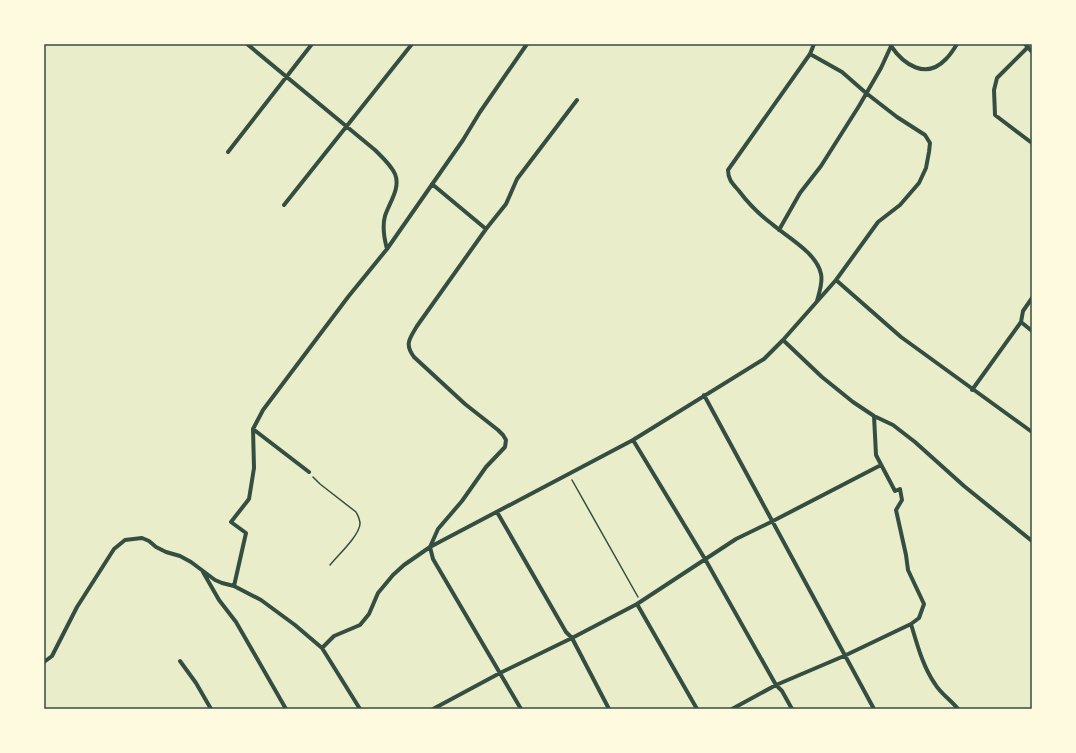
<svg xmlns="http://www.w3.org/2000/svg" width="1076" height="753" viewBox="0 0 1076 753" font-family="'Alegreya Sans',sans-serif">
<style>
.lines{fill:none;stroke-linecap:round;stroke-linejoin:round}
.path{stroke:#344e41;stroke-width:1.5}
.minor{stroke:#344e41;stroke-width:4}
.neatline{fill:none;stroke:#344e41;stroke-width:1.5}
</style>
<rect width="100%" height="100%" fill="#e9edc9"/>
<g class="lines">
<path class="path" d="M 313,477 L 320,484 L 356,512 C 358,516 360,519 360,524 C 359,536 338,555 330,565
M 572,480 L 638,597"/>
<path class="minor" d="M 247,44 L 375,150 C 382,157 391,165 395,174 C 401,188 389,203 385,216 C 382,227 384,238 387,249
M 814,44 L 810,54 L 728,170 C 728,180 733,184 739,191 C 748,203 760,215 772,224 C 787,237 817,253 821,274 C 823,283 819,293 817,301
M 1025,44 L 1032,52
M 891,46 C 904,65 926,80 946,59 C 950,55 954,49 957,44
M 1028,47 L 997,78 L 994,90 L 995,115 L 1032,143
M 228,152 L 312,44
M 432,184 L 486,229
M 284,205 L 412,44
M 779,230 L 800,193 L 821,166 L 859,106 L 881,68 L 892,44
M 836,280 L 901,337 L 1032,432
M 1021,322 L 1032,331
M 783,340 L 822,377 L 853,402 L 874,416 L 893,425 L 915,442 L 964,486 L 1032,541
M 972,390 L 1021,322 L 1023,311 L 1032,298
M 704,395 L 874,709
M 874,416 L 876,455 L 895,491 L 900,489 L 902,500 L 896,510 L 906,555 L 908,570 L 924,604 L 919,618 L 911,624 C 917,644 923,667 935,684 C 941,694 951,700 958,709
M 253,429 L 309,472
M 633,440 L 705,559 L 776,685 L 782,691 L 792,709
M 497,512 L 566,632 L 572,638 L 609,709
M 203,572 L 219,600 L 236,622 L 286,709
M 234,586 L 246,533 L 231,522 L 249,499 L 254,468 L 253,429 L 263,410 L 348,297 L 387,249 L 463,140 L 480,112 L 527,44
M 637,604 L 697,709
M 322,648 L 334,636 L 360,625 L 369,614 L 378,593 L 393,575 L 404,565 L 430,547 L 633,440 L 764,359 L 783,340 L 836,280 L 878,222 L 900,205 L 919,183 L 926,168 L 929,152 L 930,143 L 925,135 L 897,117 L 866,93 L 842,72 L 810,54
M 180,661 L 196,683 L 211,709
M 44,662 L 52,656 L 77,607 L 114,549 L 125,540 L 142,538 L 149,541 L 156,547 L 166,552 L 180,556 L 191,562 L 215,580 L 222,583 L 234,586 L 261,600 L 295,625 L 322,648 L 360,709
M 433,709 L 500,673 L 572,638 L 637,604 L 736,539 L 771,522 L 881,465
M 521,709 L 433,559 L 430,547 L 438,529 L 462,501 L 486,467 L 505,447 L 506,440 L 503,435 L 498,430 L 465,404 L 414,357 C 404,344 410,338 417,326 L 486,229 L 506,204 L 517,179 L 577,100
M 732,709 L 776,685 L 844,656 L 911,624"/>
</g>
<rect width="1076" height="753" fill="none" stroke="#fefae0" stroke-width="90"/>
<rect x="45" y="45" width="986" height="663" class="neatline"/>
</svg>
